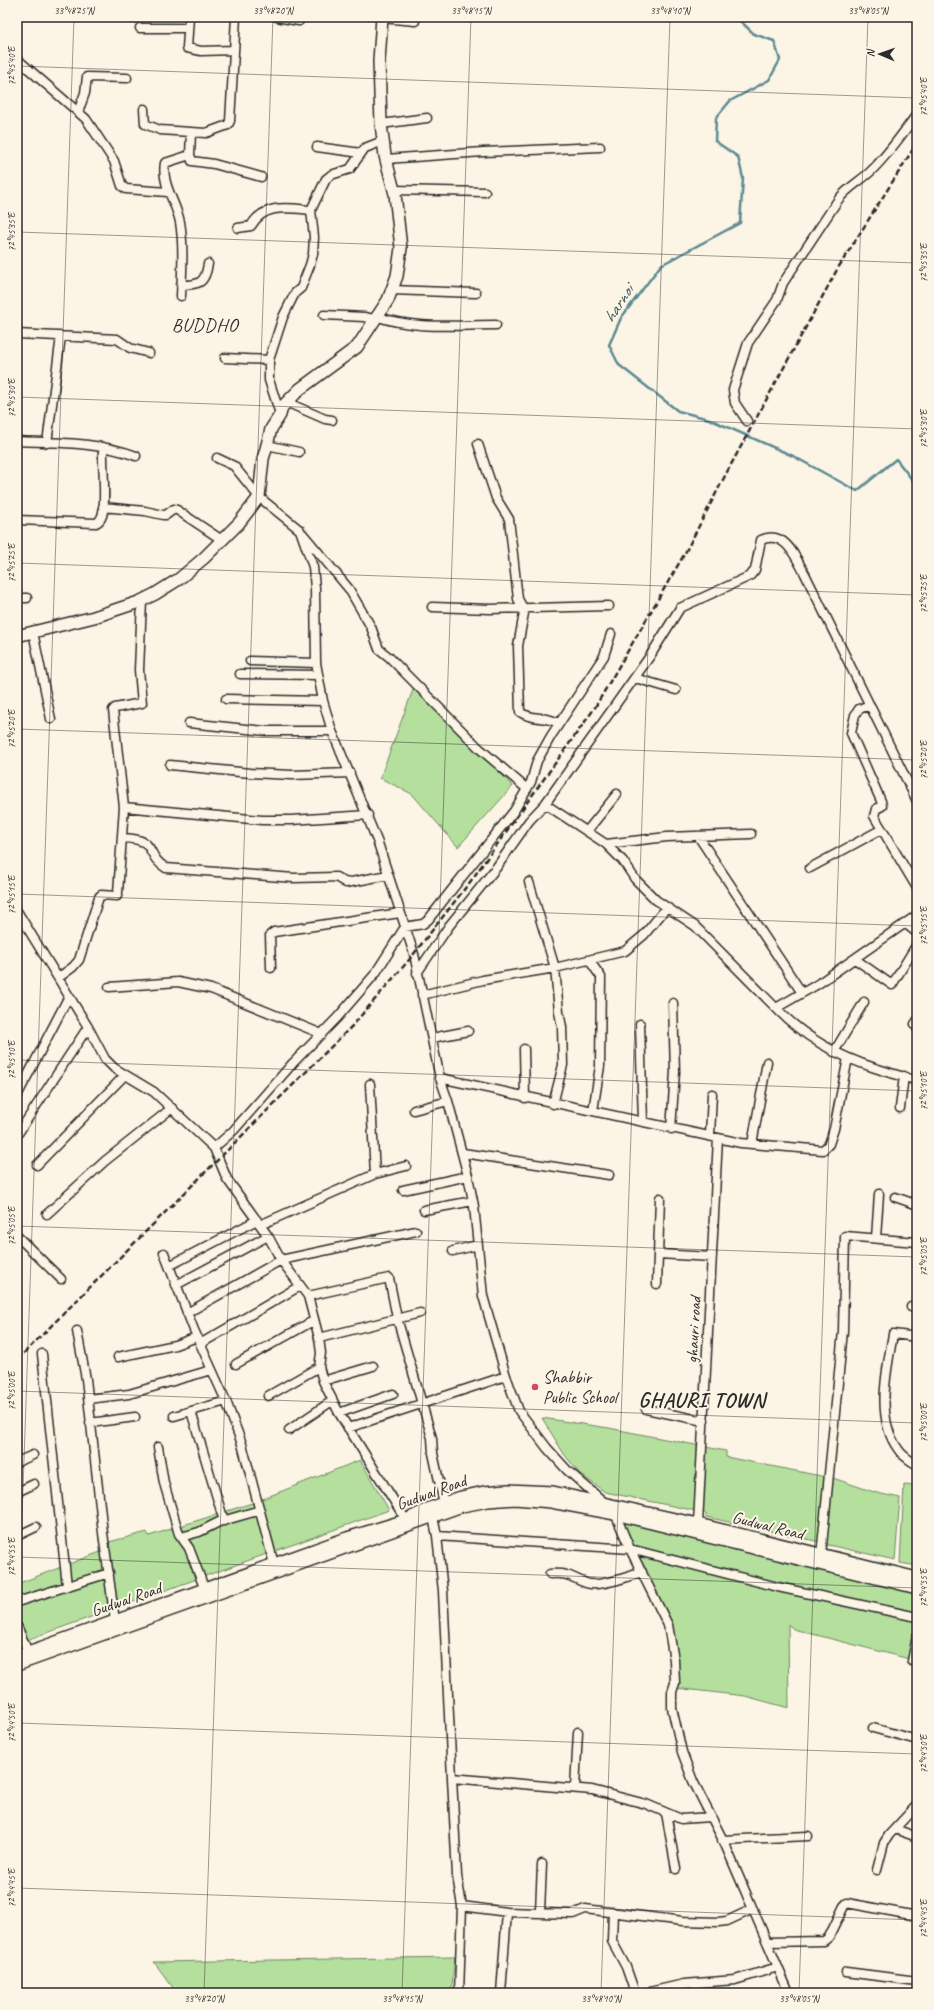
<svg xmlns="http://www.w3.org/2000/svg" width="934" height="2010" viewBox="0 0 934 2010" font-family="Caveat,sans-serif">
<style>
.green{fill:#b4df9d;stroke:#708564}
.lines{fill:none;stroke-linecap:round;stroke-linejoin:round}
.stream{stroke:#5a8992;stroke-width:2.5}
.street-casing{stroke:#2b2b2b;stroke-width:11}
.secondary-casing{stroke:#2b2b2b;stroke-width:14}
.street{stroke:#fcf5e5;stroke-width:8}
.secondary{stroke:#fcf5e5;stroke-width:11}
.rail{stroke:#2b2b2b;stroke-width:2.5;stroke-dasharray:6 3;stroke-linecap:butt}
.ticks{fill:none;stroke:#2b2b2b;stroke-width:1;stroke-opacity:0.45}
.poi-dot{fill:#d1495b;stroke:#fcf5e5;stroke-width:1.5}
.labels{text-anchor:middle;stroke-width:4;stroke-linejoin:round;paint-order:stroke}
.street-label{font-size:17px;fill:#2b2b2b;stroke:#fcf5e5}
.poi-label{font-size:17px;fill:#2b2b2b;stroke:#fcf5e5;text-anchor:start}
.water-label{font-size:18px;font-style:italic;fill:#435a5f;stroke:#fcf5e5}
.quarter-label{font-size:19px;letter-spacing:1px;fill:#2b2b2b;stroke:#fcf5e5}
.district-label{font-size:21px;font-weight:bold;letter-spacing:1px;fill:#2b2b2b;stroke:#fcf5e5}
.neatline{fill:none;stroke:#2b2b2b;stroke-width:1.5}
.ticks-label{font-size:10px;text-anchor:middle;fill:#2b2b2b}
</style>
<rect width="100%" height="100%" fill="#fcf5e5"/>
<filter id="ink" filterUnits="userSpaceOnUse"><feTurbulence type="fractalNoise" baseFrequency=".025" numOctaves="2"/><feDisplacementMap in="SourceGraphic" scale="8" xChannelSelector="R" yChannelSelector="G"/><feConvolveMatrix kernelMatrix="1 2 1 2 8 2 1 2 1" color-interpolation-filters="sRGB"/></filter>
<g filter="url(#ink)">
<path class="green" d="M 414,687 L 513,786 L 458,847 L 412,794 L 380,778 Z
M 542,1418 L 609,1428 L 726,1451 L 726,1457 L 826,1477 L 820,1542 L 706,1517 L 706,1513 L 605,1492 L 580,1474 L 564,1454 Z
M 360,1460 L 389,1510 L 27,1640 L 17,1613 L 17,1584 L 108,1549 L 109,1542 L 147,1532 L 149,1536 L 252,1503 Z
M 830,1477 L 877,1493 L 900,1498 L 895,1560 L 824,1544 Z
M 904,1485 L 917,1486 L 917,1566 L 900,1563 Z
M 623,1522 L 917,1592 L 917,1661 L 793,1629 L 788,1624 L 789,1708 L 745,1696 L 675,1688 L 667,1623 L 620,1526 Z
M 455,1957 L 451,1993 L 177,1993 L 154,1962 Z"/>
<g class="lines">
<path class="stream" d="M 736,17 L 754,34 L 774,41 L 780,60 L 769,80 L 730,101 L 716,118 L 715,141 L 738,157 L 743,178 L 740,223 L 661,265 L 621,318 L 609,345 L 619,365 L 678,411 L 709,419 L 793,456 L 857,491 L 896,459 L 917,486"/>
<g class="street-casing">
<path id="street" d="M 189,17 L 187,48 L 201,51 L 234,50
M 277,17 L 299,21 L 300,17
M 382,18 L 415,21
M 140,28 L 188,28
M 17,59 L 86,119 L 114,161 L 122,186 L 126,189 L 168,192
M 144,109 L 145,124 L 160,130 L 206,133 L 228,125 L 230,121 L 236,17
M 78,112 L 85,93 L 87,77 L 127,78
M 381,124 L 427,118
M 317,147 L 361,153
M 190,155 L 192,161 L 214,164 L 261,177
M 386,159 L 483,152 L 600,147
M 394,190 L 485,192
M 238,228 L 251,226 C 264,203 288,208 311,210
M 181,285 C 200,285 205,283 208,264
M 391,290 L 476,293
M 181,296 C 182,272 184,246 180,222 C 176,202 161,184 165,163 L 190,155 L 191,133
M 324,315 L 364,317 L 374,319
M 376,316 C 414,330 457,325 496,325
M 17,334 L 117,339 L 130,348 L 149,353
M 225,358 L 269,360
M 286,402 L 325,419 L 332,420
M 280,414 L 269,380 L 269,360 L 283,317 L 295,293 L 301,288 L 310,265 L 313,254 L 314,237 L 311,210 L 326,179 L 331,175 L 350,169 L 365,148 L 383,141
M 747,421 L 735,403 L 733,390 L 748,343 L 777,300 L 783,283 L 838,200 C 847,188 859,182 870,172 C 888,155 903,133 917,114
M 17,441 C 57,443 99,442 136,456
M 47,443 L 61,336
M 478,444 L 496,498 L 509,519 L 518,599 L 523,608 L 524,613 L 518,646 L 520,712 C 530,720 547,716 558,723
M 267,445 L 299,452
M 217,458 L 234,466 L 259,497 L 300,530 L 313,567 L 315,588 L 316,663 L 323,701 L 332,731 L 378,843 L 414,954 L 440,1078 L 448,1101 L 468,1176 L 474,1206 L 483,1296 L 506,1376 L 519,1411 L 547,1448 L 567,1470 L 605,1503
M 103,507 L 145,511 L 163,515 L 166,515 L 174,509 L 177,510 L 222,540
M 17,520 L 96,523 C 98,522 101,519 102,516 C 107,501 102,465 103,447
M 303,534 L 349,589 L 371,627 L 379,649 L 389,657 L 479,748 L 527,789
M 17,598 L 27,598
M 432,607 L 490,609 L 609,606
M 33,632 L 51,719
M 250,661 L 316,663
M 240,674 L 318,675
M 635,678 L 676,690
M 226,699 L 323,701
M 870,705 L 859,709 L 855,715 L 851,733 L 881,801 L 882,806 L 876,809 L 874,816 L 917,888
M 189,723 L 265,731 L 332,731
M 170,765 L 250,773 L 292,775 L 350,773
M 545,804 L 606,844 L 623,861 L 635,879 L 656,900 L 695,926 L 776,1008 L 818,984 L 917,915
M 124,807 L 262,820 L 291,820 L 368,815
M 587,831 L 617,794
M 698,836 L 802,993
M 122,838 C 160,839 143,854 166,868 L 294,878 L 336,877 L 346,883 L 388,875
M 606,844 L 667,837 L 751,834
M 810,868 L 882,829
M 529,882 L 555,968 L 559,1012 L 562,1027 L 563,1065 L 553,1104
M 17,911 L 88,1027 L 105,1059 L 114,1068 L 154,1092 L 214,1148 L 227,1179 L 268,1236 L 281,1260 L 308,1296 L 319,1338 L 321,1353 L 319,1367 L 323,1381 L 339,1413 L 406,1520
M 906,924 L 917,933
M 855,959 L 892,985 L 917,944
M 589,960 L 601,977 L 600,1066 L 593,1111
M 271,968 L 270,935 L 274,932 L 400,913
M 417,973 L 449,926 L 496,868 L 529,821 L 545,804 L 650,656 L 680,608 L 750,576 L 755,570 L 761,540 C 785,529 796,558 805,574 L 917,801
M 58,978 L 73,967 L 79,960 L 99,897 L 101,895 L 117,896 L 118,893 L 124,807 L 113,710 L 115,708 L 142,703 L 139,670 L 142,601
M 109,987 L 178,982 L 211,989 L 322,1034
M 422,995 L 483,980 L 555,968 L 625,951 L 644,935 L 667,907
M 776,1008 C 804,1037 837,1056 875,1068 C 889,1073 903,1076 917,1081
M 917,1021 L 915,1024 L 917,1028
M 640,1024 L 643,1122
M 432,1038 L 468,1031
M 524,1049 L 525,1098
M 834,1052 L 864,1002
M 440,1078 L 741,1143 L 823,1150 L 829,1144 L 834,1129 L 848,1058
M 370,1084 L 375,1174
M 17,1096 L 69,996
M 900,1108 L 904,1076
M 414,1110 L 448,1101
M 671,1129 L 675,1072 L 673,1003
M 17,1135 L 88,1027
M 710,1136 L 712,1094
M 752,1144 L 767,1062
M 214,1148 L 234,1130 L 293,1063 L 337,1018 L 375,974 L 405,927 L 423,924 L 428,920 L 514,811 L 531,782 L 537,761 L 551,736 L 604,656 L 611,634
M 463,1153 L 609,1175
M 37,1165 L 125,1075
M 403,1190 L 468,1176
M 895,1197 L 915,1204 L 917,1196
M 424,1210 L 473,1201
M 47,1214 L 105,1161 L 172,1108
M 260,1225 L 375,1174 L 406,1166
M 17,1236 L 61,1279
M 876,1238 L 879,1194
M 453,1251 L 478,1245
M 164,1253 L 194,1330 L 226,1401 L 242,1444 L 274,1564
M 658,1254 L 712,1257
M 169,1266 L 257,1220
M 657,1284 L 660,1198
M 176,1285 L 268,1236
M 308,1296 L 389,1278 L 397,1318 L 432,1438 L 433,1453 L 444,1504
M 911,1307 L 917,1308
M 187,1313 L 281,1260 L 416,1231
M 77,1331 L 86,1379 L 103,1533 L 115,1621
M 917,1337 L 893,1334 C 887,1369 875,1418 898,1449 C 902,1456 911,1461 917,1465
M 319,1338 L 420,1313
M 200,1344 L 300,1286
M 42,1354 L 67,1586
M 118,1357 L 175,1345 L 197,1337
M 236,1364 L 313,1321
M 323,1381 L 373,1366
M 268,1396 L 319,1367
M 88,1399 L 129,1394 L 211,1370
M 646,1409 L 704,1421
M 191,1411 L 224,1521
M 339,1413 L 393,1394
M 174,1416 L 226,1401
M 90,1423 L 135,1417
M 348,1428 L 506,1376
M 289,1430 L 332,1401
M 158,1447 L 164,1483 L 179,1534 L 189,1548 L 205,1590
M 17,1462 L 33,1455
M 17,1492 L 34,1484
M 614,1511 L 630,1549 L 668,1625 L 674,1660 L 675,1683 L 672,1692 L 672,1708 L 682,1752 L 693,1781 L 724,1842 L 789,1993
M 432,1512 L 437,1536 L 443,1591 L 452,1778 L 457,1876 L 462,1906 L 459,1993
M 698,1524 L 718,1138
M 17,1536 L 36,1527
M 437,1536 L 630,1549 L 778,1587 L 917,1617
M 181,1537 L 199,1532 L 219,1522 L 260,1510
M 821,1556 L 843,1331 L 845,1236 L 917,1242
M 550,1574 C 571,1573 569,1577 586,1583 C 598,1588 630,1576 642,1572
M 17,1602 L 109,1573
M 17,1626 L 28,1652
M 912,1661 L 917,1636
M 873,1728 L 917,1740
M 452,1778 L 592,1790 L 646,1804 L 681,1819 L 710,1817
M 575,1788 L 578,1732
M 666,1813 L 676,1869
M 895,1829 L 917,1837
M 722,1840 L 808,1836
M 877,1870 L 884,1843 L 889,1835 L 917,1805
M 462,1906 L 507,1912 L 573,1914 L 585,1909 L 683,1921 L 718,1922 L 727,1921 L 753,1909
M 540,1912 L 542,1864
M 613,1912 L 612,1941 L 626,1967 L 635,1993
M 767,1942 L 824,1941 L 829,1937 L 844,1906 L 847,1903 L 917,1916
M 846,1972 L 917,1981
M 501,1993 L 507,1912
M 645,1993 L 684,1984 L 735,1980 L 778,1967"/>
</g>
<g class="secondary-casing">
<path id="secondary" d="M 17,636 L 94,617 L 139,602 L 155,594 L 179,579 L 204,558 L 239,523 L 259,497 L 263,459 L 267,445 L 271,429 L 280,415 L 282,407 L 300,389 L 357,347 L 388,300 L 397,276 L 401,248 L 395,194 L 385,156 L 381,124 L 379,61 L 382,17
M 17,1656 L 347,1538 L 406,1520 L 430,1508 L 461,1497 L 484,1492 L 507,1490 L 553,1492 L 698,1524 L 917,1578
M 17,1665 L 462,1506 L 488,1501 L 515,1499 L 551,1502 L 615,1514 L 917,1588"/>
</g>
<use href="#street" class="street"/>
<use href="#secondary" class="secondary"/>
<path class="rail" d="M 17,1360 L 352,1026 L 409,960 L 470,882 L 594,709 L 685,553 L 727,472 L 838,268 L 917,143"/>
</g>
</g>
<path class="ticks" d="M 17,66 L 917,98M 17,232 L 917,263M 17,397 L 917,429M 17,563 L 917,595M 17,729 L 917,760M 17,894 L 917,926M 17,1060 L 917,1091M 17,1226 L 917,1257M 17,1391 L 917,1423M 17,1557 L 917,1588M 17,1662 L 74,17M 17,1723 L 917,1754M 17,1888 L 917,1920M 204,1993 L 273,17M 402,1993 L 471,17M 601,1993 L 670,17M 799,1993 L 868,17"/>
<circle class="poi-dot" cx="535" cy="1387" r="4"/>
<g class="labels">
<g class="street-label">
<text transform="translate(693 1330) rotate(-87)" y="6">ghauri road</text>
<text transform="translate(431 1492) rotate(-20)" y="6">Gudwal Road</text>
<text transform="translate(768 1525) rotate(14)" y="6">Gudwal Road</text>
<text transform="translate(126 1599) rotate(-19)" y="6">Gudwal Road</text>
</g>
<g class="poi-label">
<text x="543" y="1383">Shabbir<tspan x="543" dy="20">Public School</tspan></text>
</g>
<g class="water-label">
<text transform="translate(618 304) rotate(-57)" y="6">harnoi</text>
</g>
<g class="quarter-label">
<text x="205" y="331">BUDDHO</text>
</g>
<g class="district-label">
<text x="702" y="1407">GHAURI TOWN</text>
</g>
</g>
<rect width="934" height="2010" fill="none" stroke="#fcf5e5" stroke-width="44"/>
<g transform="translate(880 54) rotate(272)" stroke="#fcf5e5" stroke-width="3" paint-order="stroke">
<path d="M0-3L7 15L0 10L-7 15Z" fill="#2b2b2b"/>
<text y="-6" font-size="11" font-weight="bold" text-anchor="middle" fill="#2b2b2b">N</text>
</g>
<rect x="22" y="22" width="890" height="1966" class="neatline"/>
<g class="ticks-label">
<text x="74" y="14">33°48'25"N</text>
<text x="273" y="14">33°48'20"N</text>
<text x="471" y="14">33°48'15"N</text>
<text x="670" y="14">33°48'10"N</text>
<text x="868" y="14">33°48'05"N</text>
<text transform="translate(11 66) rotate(-90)" y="4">72°45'40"E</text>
<text transform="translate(923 97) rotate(-90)" y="4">72°45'40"E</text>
<text transform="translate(11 232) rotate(-90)" y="4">72°45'35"E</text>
<text transform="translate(923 263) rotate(-90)" y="4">72°45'35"E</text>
<text transform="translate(11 398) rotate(-90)" y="4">72°45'30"E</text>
<text transform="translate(923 429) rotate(-90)" y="4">72°45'30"E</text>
<text transform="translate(11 563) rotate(-90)" y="4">72°45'25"E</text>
<text transform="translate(923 594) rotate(-90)" y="4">72°45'25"E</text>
<text transform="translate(11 729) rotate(-90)" y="4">72°45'20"E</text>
<text transform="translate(923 760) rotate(-90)" y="4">72°45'20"E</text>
<text transform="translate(11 895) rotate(-90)" y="4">72°45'15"E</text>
<text transform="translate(923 926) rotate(-90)" y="4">72°45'15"E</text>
<text transform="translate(11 1060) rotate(-90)" y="4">72°45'10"E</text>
<text transform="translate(923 1091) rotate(-90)" y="4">72°45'10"E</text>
<text transform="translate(11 1226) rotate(-90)" y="4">72°45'05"E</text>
<text transform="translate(923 1257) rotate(-90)" y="4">72°45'05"E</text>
<text transform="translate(11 1391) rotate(-90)" y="4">72°45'00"E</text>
<text transform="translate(923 1423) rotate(-90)" y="4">72°45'00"E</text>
<text transform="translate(11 1557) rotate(-90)" y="4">72°44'55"E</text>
<text transform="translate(923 1588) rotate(-90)" y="4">72°44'55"E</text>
<text transform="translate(11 1723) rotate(-90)" y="4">72°44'50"E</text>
<text transform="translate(923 1754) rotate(-90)" y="4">72°44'50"E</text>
<text transform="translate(11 1888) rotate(-90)" y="4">72°44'45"E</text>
<text transform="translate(923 1919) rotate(-90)" y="4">72°44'45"E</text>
<text x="204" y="2002">33°48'20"N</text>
<text x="402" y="2002">33°48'15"N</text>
<text x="601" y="2002">33°48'10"N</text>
<text x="799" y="2002">33°48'05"N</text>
</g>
</svg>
